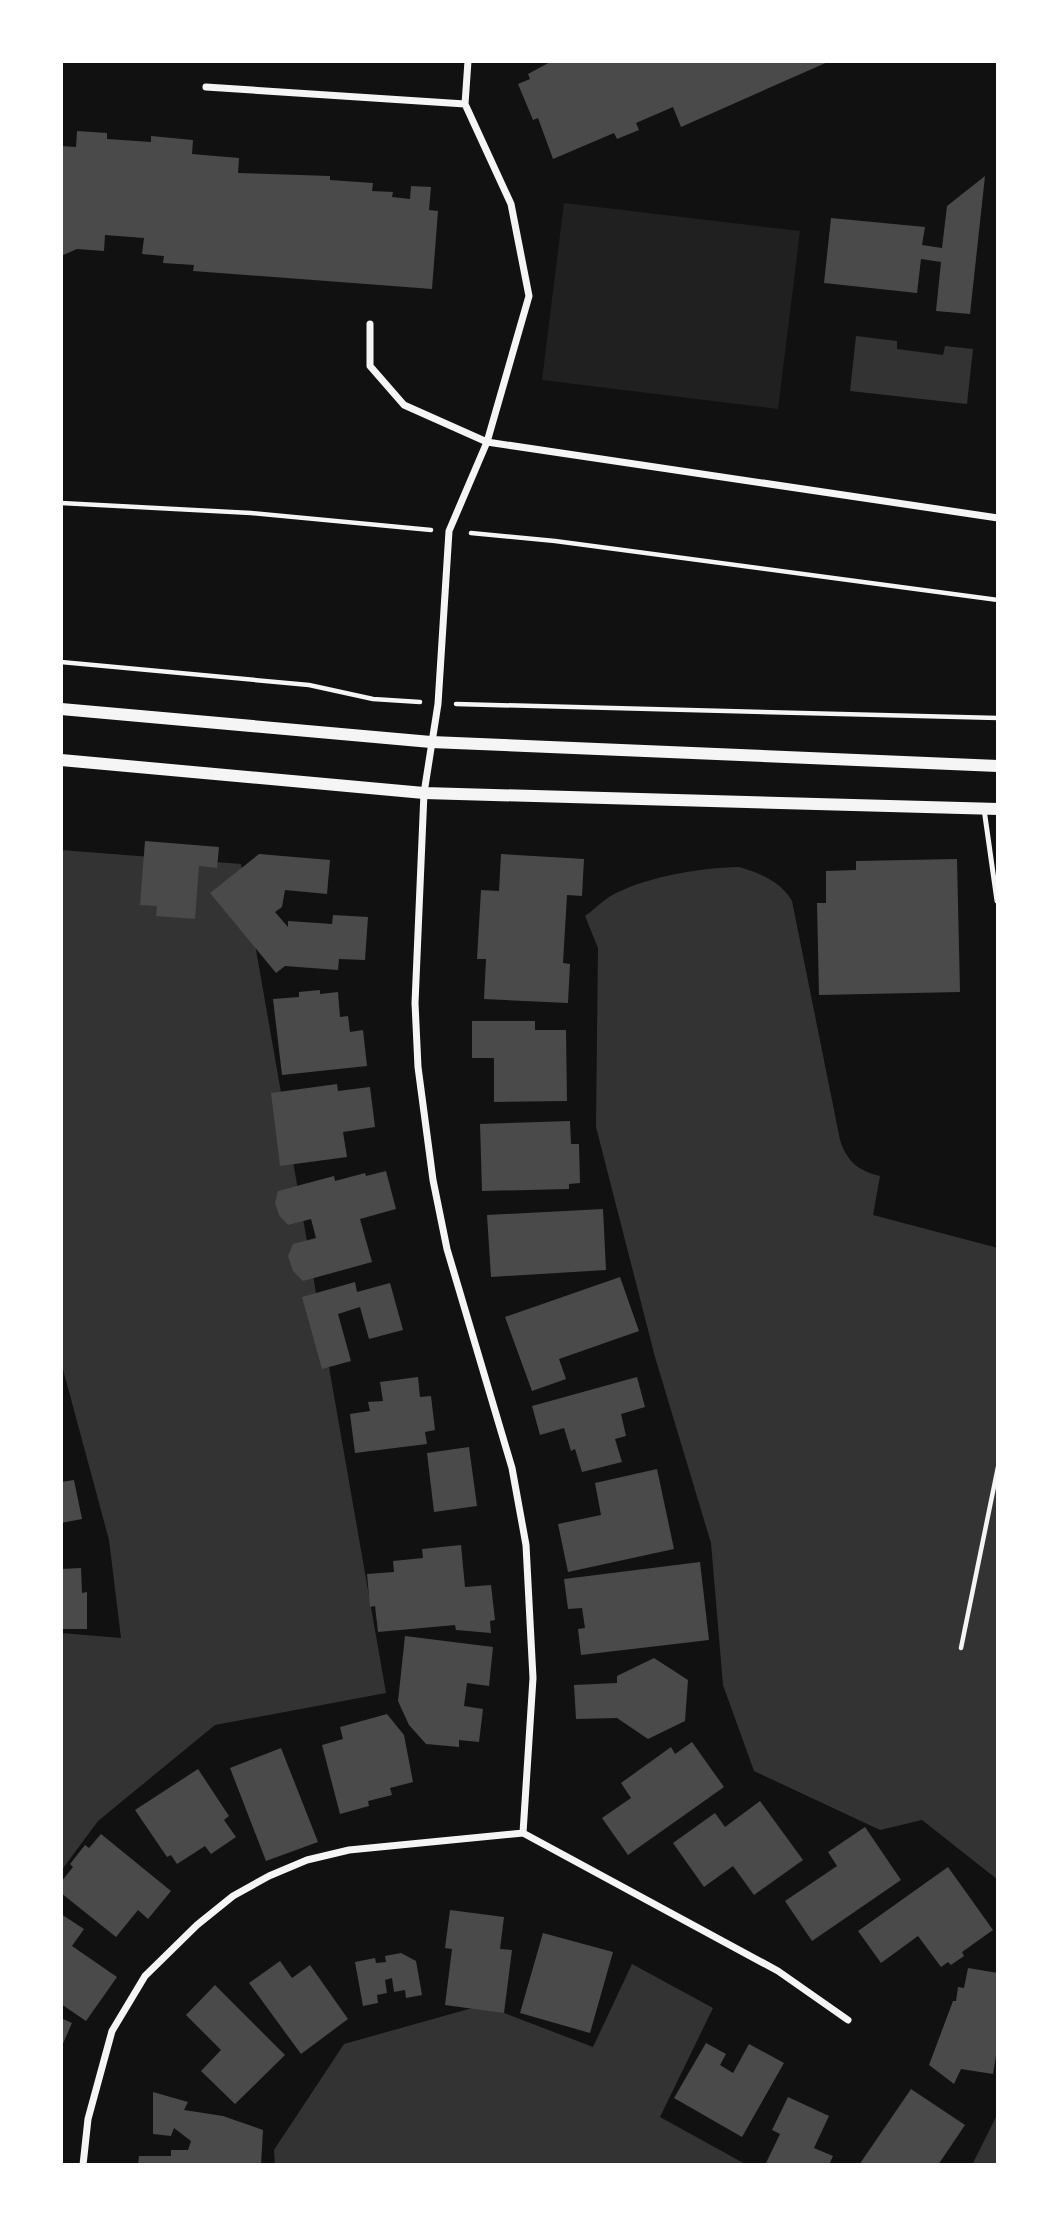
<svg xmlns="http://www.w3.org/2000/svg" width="1059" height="2226" viewBox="0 0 1059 2226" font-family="Rubik,sans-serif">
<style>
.green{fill:#202020}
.water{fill:#333}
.building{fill:#4a4a4a}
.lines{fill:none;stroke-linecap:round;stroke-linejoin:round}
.path{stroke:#f5f5f5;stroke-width:4.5}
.service{stroke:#f5f5f5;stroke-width:5}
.minor{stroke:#f5f5f5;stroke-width:7}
.tertiary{stroke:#f5f5f5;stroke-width:12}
</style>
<rect width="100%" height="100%" fill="#111"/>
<path class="green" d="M 564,203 L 800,231 L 778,409 L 542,380 Z"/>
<path class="water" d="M 856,336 L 897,341 L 897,349 L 943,355 L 945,346 L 973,349 L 967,404 L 850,391 Z
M 61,850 L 241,864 L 386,1693 L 215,1725 L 98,1821 L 61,1871 L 61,1633 L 121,1638 L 109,1540 L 61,1362 Z
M 739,867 C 760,873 781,882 792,901 L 840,1140 C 847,1162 859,1171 880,1176 L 873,1215 L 998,1248 L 998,1880 L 922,1820 L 880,1830 L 754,1771 L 723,1685 L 711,1543 L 655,1357 L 596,1127 L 598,948 L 585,916 C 595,909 605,898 616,893 C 651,876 700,868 739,867 Z
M 632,1964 L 713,2008 L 660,2117 L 747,2165 L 275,2165 L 274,2150 L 344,2044 L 483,2005 L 593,2047 Z
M 998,2113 L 998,2165 L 972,2165 Z"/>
<path class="building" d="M 552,61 L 830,61 L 681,127 L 673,107 L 636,123 L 639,130 L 617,139 L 614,133 L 553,159 L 538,118 L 533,120 L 518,84 L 530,79 L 528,74 Z
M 77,131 L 107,133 L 107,139 L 151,142 L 151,136 L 193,140 L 192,154 L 239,158 L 238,173 L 330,176 L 330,180 L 373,183 L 372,191 L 393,192 L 392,197 L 410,199 L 411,186 L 431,187 L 429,210 L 438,211 L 432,289 L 193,271 L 194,265 L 163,263 L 164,256 L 142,254 L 144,238 L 105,235 L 104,251 L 77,249 L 61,256 L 61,146 L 76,147 Z
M 985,176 L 970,314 L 936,311 L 941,262 L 921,259 L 917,293 L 824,283 L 831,218 L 925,227 L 922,245 L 942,248 L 947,206 Z
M 145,841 L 219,847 L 217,868 L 199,866 L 195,919 L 156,916 L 157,906 L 140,905 Z
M 259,854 L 330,860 L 327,894 L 285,890 L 282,907 L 275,912 L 288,927 L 288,921 L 332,924 L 333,915 L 368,917 L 365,960 L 339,959 L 338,970 L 285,966 L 276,973 L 210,893 Z
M 501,854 L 584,859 L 582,896 L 567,895 L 563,963 L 570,964 L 568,1003 L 484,999 L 486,959 L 477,959 L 481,890 L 499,891 Z
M 957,859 L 960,992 L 819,995 L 817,903 L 826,903 L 826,871 L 856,870 L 856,861 Z
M 320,990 L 320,994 L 338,992 L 340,1017 L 348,1016 L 350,1032 L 363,1030 L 367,1066 L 282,1075 L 273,999 L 299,997 L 299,992 Z
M 472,1021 L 535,1021 L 535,1030 L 566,1030 L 567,1101 L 494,1102 L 494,1058 L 472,1058 Z
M 337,1084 L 338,1091 L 370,1087 L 375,1127 L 343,1132 L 347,1157 L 280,1166 L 271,1093 Z
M 570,1121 L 571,1144 L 579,1144 L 580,1183 L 569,1184 L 569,1189 L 482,1191 L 480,1124 Z
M 386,1171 L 396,1209 L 360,1219 L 372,1262 L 303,1281 L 293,1271 L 288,1256 L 293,1244 L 316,1238 L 311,1219 L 288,1225 L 279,1215 L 275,1203 L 278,1191 L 334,1176 L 335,1181 L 365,1173 L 366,1176 Z
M 603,1209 L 606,1270 L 491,1277 L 487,1215 Z
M 620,1277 L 639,1331 L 559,1359 L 566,1379 L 532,1391 L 505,1317 Z
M 355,1282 L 357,1292 L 390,1283 L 403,1330 L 369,1339 L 360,1307 L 338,1314 L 351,1361 L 322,1369 L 302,1297 Z
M 418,1377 L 420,1397 L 431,1396 L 435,1430 L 425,1432 L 427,1444 L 355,1453 L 350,1414 L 370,1411 L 368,1402 L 383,1401 L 380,1382 Z
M 637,1377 L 645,1407 L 621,1414 L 626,1436 L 615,1439 L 622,1462 L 582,1472 L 575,1449 L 571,1451 L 564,1428 L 540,1435 L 532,1406 Z
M 469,1447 L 477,1506 L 434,1512 L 427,1453 Z
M 657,1469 L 674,1549 L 568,1572 L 558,1524 L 601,1515 L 595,1483 Z
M 74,1480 L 82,1519 L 61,1523 L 61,1482 Z
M 461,1545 L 465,1587 L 491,1585 L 495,1620 L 490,1621 L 491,1633 L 456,1630 L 455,1625 L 378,1632 L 375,1606 L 370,1607 L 367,1574 L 394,1572 L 393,1561 L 423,1558 L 422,1549 Z
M 700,1562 L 709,1640 L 581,1655 L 578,1629 L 585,1628 L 582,1608 L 568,1609 L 564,1579 Z
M 81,1568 L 82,1593 L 87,1592 L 87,1629 L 61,1629 L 61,1569 Z
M 405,1636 L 493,1647 L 489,1686 L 467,1683 L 464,1706 L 483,1709 L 479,1742 L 459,1740 L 459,1747 L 426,1744 L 409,1725 L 398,1701 Z
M 654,1658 L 688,1680 L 685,1721 L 648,1739 L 617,1718 L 576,1719 L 574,1685 L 617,1683 L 617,1676 Z
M 387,1714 L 404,1735 L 413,1782 L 390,1788 L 392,1795 L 368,1801 L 369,1806 L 340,1814 L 322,1745 L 343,1739 L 340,1727 Z
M 692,1742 L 724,1787 L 628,1855 L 602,1818 L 631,1798 L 621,1783 L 671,1747 L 675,1754 Z
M 281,1748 L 318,1842 L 266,1861 L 230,1768 Z
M 198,1769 L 229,1816 L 224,1820 L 236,1837 L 211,1854 L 205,1846 L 177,1864 L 171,1855 L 167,1857 L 135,1810 Z
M 760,1801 L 803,1860 L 754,1895 L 733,1866 L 704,1887 L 673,1843 L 715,1813 L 725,1827 Z
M 865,1827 L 901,1880 L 812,1941 L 785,1901 L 837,1866 L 828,1852 Z
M 101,1834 L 171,1891 L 148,1919 L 138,1910 L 116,1937 L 61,1893 L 61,1882 L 73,1867 L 70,1864 L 85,1845 L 89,1848 Z
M 948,1867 L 993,1930 L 962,1952 L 964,1956 L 951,1965 L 948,1962 L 941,1967 L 918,1936 L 881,1963 L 858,1931 Z
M 450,1910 L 504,1917 L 500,1949 L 512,1950 L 504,2013 L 445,2005 L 452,1949 L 445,1948 Z
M 61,1914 L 84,1929 L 72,1946 L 117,1977 L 86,2021 L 61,2004 Z
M 543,1933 L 613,1952 L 590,2033 L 520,2013 Z
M 401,1953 L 416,1961 L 422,1995 L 406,1998 L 405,1990 L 394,1992 L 392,1978 L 385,1980 L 387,1993 L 377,1995 L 378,2003 L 363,2006 L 355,1962 L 375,1958 L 376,1963 L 386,1962 L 385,1956 Z
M 280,1961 L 292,1978 L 310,1965 L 348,2019 L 301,2054 L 249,1983 Z
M 968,1968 L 998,1973 L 998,2042 L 993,2074 L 961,2069 L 954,2084 L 929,2065 L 953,2001 L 956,2001 L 958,1987 L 964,1988 Z
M 215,1985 L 285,2055 L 235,2104 L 201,2071 L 221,2050 L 186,2015 Z
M 61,2018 L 72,2023 L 61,2048 Z
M 706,2043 L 726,2054 L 720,2065 L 733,2073 L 749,2044 L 784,2063 L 742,2137 L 674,2098 Z
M 911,2089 L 965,2125 L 938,2165 L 859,2165 Z
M 153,2092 L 188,2102 L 184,2110 L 223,2116 L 263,2130 L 261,2165 L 138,2165 L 139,2156 L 171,2156 L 171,2150 L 188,2150 L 191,2141 L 174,2128 L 171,2136 L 153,2134 Z
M 788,2097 L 829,2116 L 814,2148 L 833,2156 L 829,2165 L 765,2165 L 780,2134 L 772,2130 Z"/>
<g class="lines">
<path class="path" d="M 61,503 L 251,513 L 431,530
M 471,533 L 555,541 L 998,600
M 61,662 L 309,685 L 373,699 L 420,702
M 456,704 L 998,718
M 961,1648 L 998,1467"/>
<path class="service" d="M 984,809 L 997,901"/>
<path class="minor" d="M 468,61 L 465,104 L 511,204 L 529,296 L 487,442 L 449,531 L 438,704 L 424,793 L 415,1003 L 418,1067 L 433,1180 L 447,1249 L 512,1468 L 526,1545 L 533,1678 L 523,1833
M 206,87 L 465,104
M 370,324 L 370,366 L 404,405 L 487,442 L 998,518
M 83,2165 L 88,2119 L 112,2031 L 145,1976 L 197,1925 L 233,1896 L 269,1876 L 307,1860 L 349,1850 L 523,1833 L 778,1971 L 848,2020"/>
<path class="tertiary" d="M 61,709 L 431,742 L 998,766
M 61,760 L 424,793 L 998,809"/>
</g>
<rect width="1059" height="2226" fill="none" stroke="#ffffff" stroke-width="126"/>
</svg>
